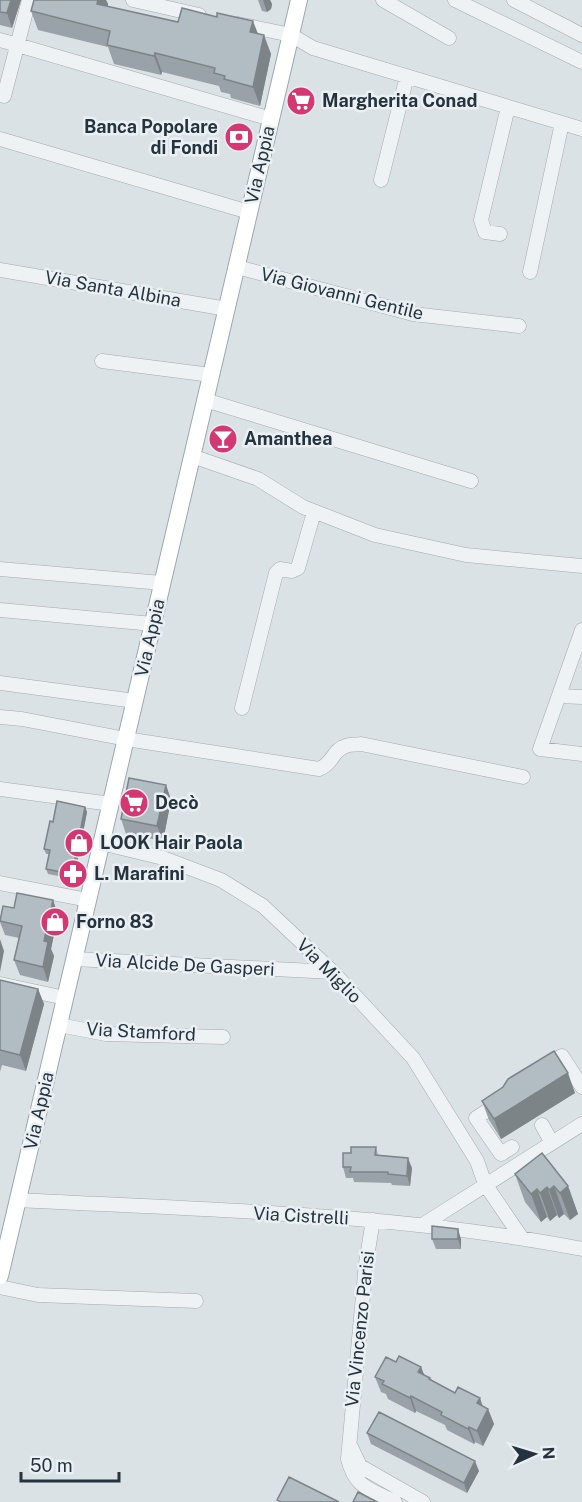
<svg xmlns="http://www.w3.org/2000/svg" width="582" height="1502" viewBox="0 0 582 1502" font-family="'Public Sans',sans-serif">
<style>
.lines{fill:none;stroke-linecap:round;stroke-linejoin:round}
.minor-casing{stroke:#a0aab0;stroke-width:15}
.major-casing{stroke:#9aa9b2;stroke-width:18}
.minor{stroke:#eef2f4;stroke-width:14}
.major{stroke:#fff;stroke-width:16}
.wall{fill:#99a2a8}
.shaded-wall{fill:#7d8488}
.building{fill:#b2bcc3;stroke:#7d8488;stroke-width:1.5}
.labels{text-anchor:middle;stroke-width:5;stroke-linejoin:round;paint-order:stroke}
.poi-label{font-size:18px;font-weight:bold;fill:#24333d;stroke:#eaf0f4;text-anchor:start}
.street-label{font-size:18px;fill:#24333d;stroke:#eaf0f4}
</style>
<rect width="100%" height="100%" fill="#dbe2e6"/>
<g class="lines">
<g class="minor-casing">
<path id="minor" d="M 133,0 L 199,15
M 383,0 L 449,38
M 455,0 L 582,62
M 514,0 L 582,35
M 238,24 L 291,35 L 313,48 L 582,129
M 0,40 L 271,119
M 4,96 L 29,0
M 0,139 L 249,212
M 381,180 L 407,76
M 500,234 L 485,232 L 481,220 L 508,107
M 237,267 L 413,314 L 519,326
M 0,270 L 227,309
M 530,272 L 562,123
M 102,361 L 211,375
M 205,400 L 471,481
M 192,456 L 258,479 L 303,507 L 375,535 L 466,555 L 582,566
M 0,569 L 162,583
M 0,610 L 153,624
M 582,630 L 540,749 L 582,754
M 0,683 L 135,701
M 559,696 L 582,697
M 242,708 L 276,573 L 280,569 L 292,571 L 298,568 L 314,512
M 0,717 L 22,719 L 126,739 L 319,769 C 334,763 332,750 346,746 C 350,744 357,745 361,744 L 523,777
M 0,789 L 111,804
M 101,843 L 163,858 L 221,880 L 263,906 L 333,972 L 413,1058 L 477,1161 L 485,1184 L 521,1237
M 0,883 L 88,900
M 74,959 L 333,972
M 0,984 L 65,998
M 59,1025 L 106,1034 L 223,1037
M 544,1067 L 562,1056 L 582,1087
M 499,1103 L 476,1118 L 501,1154 L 512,1147
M 542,1125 L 552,1143
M 18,1200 C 206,1210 396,1213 582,1249
M 373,1220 L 366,1263 L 348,1459 C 355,1488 370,1489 395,1502
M 424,1224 L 582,1124
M 0,1287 L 38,1295 L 196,1301
M 351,1447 L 360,1466 L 423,1502"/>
</g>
<g class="major-casing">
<path id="major" d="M 0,1276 L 299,0"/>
</g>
<use href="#minor" class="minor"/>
<use href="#major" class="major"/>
</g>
<path class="wall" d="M 0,0 L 21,0 L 12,28 L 0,25 Z
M 34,0 L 106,0 L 108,4 L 107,6 L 178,22 L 257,33 L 271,54 L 260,106 L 231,98 L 230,94 L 221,92 L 219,86 L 162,72 L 161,75 L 114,64 L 108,47 L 38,30 L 31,11 Z
M 258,0 L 270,0 L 272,4 L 271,9 L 267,12 L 262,11 Z
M 166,785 L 171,800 L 163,841 L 126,834 L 121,819 Z
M 85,807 L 87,812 L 74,879 L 48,874 L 46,869 L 49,854 L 46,854 L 44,849 L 53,822 Z
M 53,900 L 58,915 L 51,949 L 54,956 L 48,982 L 20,975 L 14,960 L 19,938 L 5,935 L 0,922 L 0,918 L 14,908 Z
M 0,980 L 38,989 L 44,1004 L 26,1071 L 2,1065 L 0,1072 Z
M 503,1087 L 575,1093 L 501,1139 L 489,1120 L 482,1101 Z
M 376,1147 L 378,1155 L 412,1168 L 410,1186 L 392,1185 L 391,1183 L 354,1182 L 353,1178 L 346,1178 L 343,1167 L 351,1153 Z
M 515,1174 L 568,1186 L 578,1214 L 570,1220 L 564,1214 L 559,1218 L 557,1215 L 550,1221 L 547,1217 L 541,1222 L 525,1202 Z
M 432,1226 L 461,1239 L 461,1249 L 436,1249 L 432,1239 Z
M 396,1362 L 421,1367 L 424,1375 L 430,1378 L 431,1380 L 488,1409 L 494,1424 L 483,1446 L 475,1442 L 474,1444 L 447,1430 L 445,1425 L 416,1411 L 415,1413 L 388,1399 L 386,1394 L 381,1392 L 375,1377 Z
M 367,1433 L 479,1471 L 467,1493 L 371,1444 Z"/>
<path class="shaded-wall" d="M 11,0 L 21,0 L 12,28 L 7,13 Z
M 98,0 L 106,0 L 108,4 L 104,23 L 97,4 Z
M 263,0 L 270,0 L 272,4 L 271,9 L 267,12 Z
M 253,21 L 260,39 L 250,32 Z
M 264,35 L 271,54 L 260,106 L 253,87 Z
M 155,53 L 162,72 L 161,75 L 154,56 Z
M 166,785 L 171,800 L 163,841 L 157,826 Z
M 85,807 L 87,812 L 74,879 L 72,874 Z
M 53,900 L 58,915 L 51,949 L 54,956 L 48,982 L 43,967 L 44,941 Z
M 0,939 L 4,951 L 0,972 Z
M 38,989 L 44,1004 L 26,1071 L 20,1055 Z
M 568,1073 L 575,1093 L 501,1139 L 494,1119 Z
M 408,1158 L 412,1168 L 410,1186 L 407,1176 Z
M 554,1186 L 564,1214 L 559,1218 L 549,1190 Z
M 568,1186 L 578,1214 L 570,1220 L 560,1193 Z
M 547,1187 L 557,1215 L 550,1221 L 540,1193 Z
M 537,1189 L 547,1217 L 541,1222 L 531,1194 Z
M 458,1229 L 461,1239 L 461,1249 L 458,1239 Z
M 421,1367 L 427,1382 L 418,1372 Z
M 411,1396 L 416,1411 L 415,1413 L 410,1398 Z
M 480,1398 L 485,1413 L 477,1403 Z
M 488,1409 L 494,1424 L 483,1446 L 477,1431 Z
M 469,1427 L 475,1442 L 474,1444 L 468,1429 Z
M 475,1461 L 479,1471 L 467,1493 L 464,1483 Z"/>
<path class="building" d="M 0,0 L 11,0 L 7,13 L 0,12 Z
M 34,0 L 98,0 L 97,4 L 178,22 L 182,8 L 217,17 L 217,13 L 253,21 L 250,32 L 264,35 L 253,87 L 224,79 L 225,76 L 214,73 L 215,68 L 155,53 L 154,56 L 107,45 L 110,31 L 31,11 Z
M 129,778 L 166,785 L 157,826 L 121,819 Z
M 57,801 L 85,807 L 72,874 L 46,869 L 50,850 L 44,849 L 50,821 L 53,822 Z
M 17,893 L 53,900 L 44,941 L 48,942 L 43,967 L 14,960 L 22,926 L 0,921 L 3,906 L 14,908 Z
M 0,980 L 38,989 L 20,1055 L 0,1050 Z
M 554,1051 L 568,1073 L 494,1119 L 482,1101 L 503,1087 L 508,1079 Z
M 351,1147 L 376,1147 L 375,1155 L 408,1158 L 407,1176 L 388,1174 L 388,1172 L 350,1172 L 351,1167 L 343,1167 L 343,1153 L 351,1153 Z
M 542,1153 L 568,1186 L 560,1193 L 554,1186 L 549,1190 L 547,1187 L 540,1193 L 537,1189 L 531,1194 L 515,1174 Z
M 432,1226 L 458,1229 L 458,1239 L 432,1239 Z
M 399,1356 L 421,1367 L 418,1372 L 430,1378 L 429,1379 L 455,1393 L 458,1387 L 480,1398 L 477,1403 L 488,1409 L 477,1431 L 469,1427 L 468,1429 L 441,1415 L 442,1412 L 411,1396 L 410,1398 L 382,1384 L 384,1381 L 375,1377 L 386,1357 L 396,1362 Z
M 379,1412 L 475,1461 L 464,1483 L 367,1433 Z
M 289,1477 L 339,1502 L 281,1502 L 277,1500 Z
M 358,1492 L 377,1502 L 353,1502 Z"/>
<defs>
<g id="supermarket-disc" transform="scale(1.5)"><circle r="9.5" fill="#d33872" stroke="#eaf0f4"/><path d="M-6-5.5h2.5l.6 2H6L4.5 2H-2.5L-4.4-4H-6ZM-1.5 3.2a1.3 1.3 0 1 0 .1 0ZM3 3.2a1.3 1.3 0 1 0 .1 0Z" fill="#fff"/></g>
<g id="bank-disc" transform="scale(1.5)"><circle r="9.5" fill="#d33872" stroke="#eaf0f4"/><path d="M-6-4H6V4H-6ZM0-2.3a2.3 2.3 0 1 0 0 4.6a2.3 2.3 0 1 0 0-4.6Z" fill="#fff"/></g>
<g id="bar-disc" transform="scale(1.5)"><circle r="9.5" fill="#d33872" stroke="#eaf0f4"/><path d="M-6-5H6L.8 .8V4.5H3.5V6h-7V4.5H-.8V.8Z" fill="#fff"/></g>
<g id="shop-disc" transform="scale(1.5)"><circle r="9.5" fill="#d33872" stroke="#eaf0f4"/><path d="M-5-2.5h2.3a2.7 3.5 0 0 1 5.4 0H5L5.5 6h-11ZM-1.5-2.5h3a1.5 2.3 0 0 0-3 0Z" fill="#fff"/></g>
<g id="pharmacy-disc" transform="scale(1.5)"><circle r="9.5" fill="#d33872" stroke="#eaf0f4"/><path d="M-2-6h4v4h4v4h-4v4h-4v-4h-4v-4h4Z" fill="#fff"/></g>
</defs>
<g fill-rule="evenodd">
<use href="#supermarket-disc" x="301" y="101"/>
<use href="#bank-disc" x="239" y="137"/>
<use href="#bar-disc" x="223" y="439"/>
<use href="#supermarket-disc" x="134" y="803"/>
<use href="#shop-disc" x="79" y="843"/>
<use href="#pharmacy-disc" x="73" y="874"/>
<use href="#shop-disc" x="55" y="922"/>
</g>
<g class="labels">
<g class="poi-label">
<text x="322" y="107">Margherita Conad</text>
<text x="218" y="133" text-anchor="end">Banca Popolare<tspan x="218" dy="21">di Fondi</tspan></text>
<text x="244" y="445">Amanthea</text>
<text x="155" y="809">Decò</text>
<text x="100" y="849">LOOK Hair Paola</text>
<text x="94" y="880">L. Marafini</text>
<text x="76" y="928">Forno 83</text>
</g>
<g class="street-label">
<text transform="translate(260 165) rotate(-77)" y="6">Via Appia</text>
<text transform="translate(113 289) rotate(10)" y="6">Via Santa Albina</text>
<text transform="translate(342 294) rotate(14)" y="6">Via Giovanni Gentile</text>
<text transform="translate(150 638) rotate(-77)" y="6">Via Appia</text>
<text transform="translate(185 965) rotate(3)" y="6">Via Alcide De Gasperi</text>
<text transform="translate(329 971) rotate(45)" y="6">Via Miglio</text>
<text transform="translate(141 1032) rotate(3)" y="6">Via Stamford</text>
<text transform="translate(39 1111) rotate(-77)" y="6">Via Appia</text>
<text transform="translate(301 1216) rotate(3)" y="6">Via Cistrelli</text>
<text transform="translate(360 1329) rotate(-84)" y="6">Via Vincenzo Parisi</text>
</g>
</g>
<g transform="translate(534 1454) rotate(86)" stroke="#eaf0f4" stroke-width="4.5" paint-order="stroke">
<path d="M0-4.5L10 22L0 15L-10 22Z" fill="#24333d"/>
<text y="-9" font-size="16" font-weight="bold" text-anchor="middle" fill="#24333d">N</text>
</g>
<path d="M21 1472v9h98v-9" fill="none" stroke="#24333d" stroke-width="3"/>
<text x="30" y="1472" font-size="18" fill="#24333d" stroke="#eaf0f4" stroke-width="4.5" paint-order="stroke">50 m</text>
</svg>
